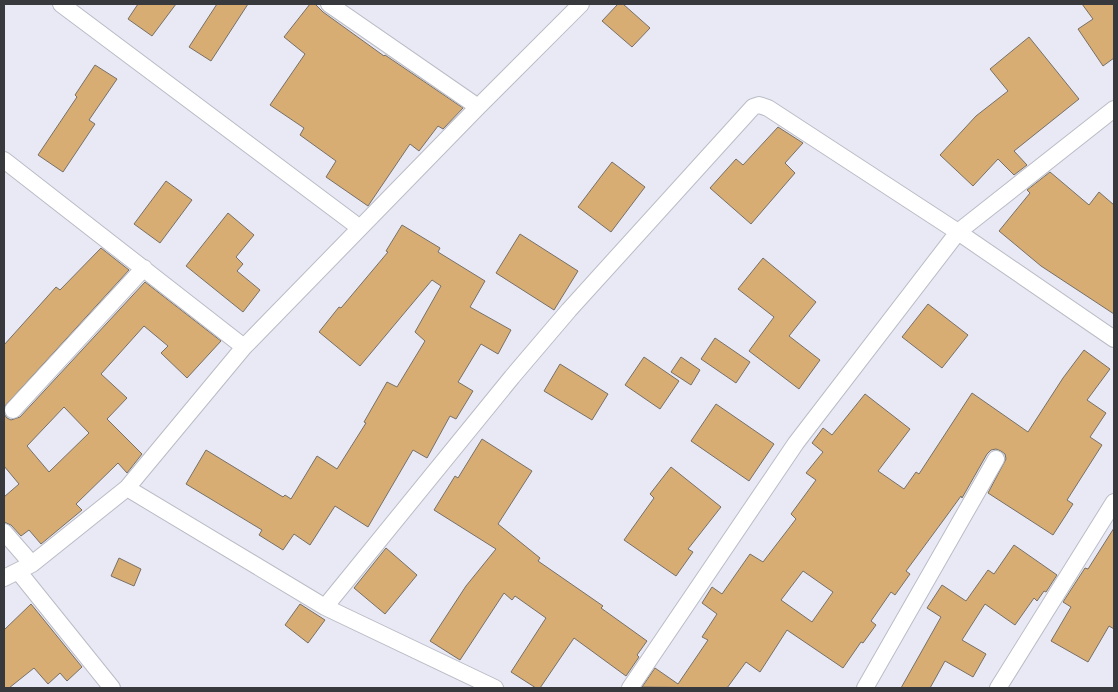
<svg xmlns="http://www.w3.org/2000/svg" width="1118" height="692" viewBox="0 0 1118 692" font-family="'DejaVu Sans',sans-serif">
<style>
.building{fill:#d8ad74;stroke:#777068;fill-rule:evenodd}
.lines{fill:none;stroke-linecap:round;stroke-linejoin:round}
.minor-casing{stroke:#babcc6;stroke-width:18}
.minor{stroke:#fff;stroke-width:16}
</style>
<rect width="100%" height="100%" fill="#e8e9f4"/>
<path class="building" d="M 138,4 L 176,4 L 152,36 L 128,19 Z
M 217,4 L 248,4 L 211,61 L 189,47 Z
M 310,4 L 315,4 L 323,12 L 384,56 L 385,55 L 463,108 L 443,129 L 438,126 L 419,151 L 410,144 L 368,206 L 326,177 L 336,161 L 300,135 L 304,128 L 270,105 L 305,54 L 284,37 Z
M 618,4 L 623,4 L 650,28 L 632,47 L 602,21 Z
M 1082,4 L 1114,4 L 1114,58 L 1103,66 L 1078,29 L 1093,19 Z
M 1029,37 L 1079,99 L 1014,151 L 1027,165 L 1014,175 L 998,159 L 973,186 L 940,155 L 976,116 L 1008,91 L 990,69 Z
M 95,65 L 117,79 L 89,120 L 95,124 L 63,172 L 38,155 L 77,97 L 75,95 Z
M 778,127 L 803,143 L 785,163 L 795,173 L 751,224 L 710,188 L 736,159 L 743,165 Z
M 612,162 L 645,187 L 611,232 L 578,207 Z
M 1050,172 L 1089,205 L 1099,192 L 1114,205 L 1114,314 L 1041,266 L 999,231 L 1030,193 L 1027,190 Z
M 166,181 L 192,200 L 160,243 L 134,224 Z
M 228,213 L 254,235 L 236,257 L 243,264 L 237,271 L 260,290 L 243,312 L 186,266 Z
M 402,225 L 440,248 L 438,252 L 485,281 L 470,307 L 511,330 L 498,354 L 481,344 L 458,382 L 473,391 L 456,419 L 450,416 L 427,458 L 413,450 L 368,527 L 335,506 L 310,545 L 294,534 L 283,550 L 259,535 L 262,530 L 186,484 L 206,450 L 283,497 L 285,495 L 291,499 L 317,456 L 337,469 L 366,423 L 364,422 L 387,382 L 397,387 L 425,341 L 415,332 L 441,286 L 432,280 L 360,366 L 319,332 L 339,307 L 341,308 L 388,252 L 386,251 Z
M 520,234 L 578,271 L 554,310 L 496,273 Z
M 101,248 L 129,270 L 4,407 L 4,345 L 56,287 L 60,290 Z
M 763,258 L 816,302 L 789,336 L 820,360 L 799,389 L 749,351 L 774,317 L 738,289 Z
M 145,282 L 221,341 L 187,378 L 161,353 L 168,346 L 144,326 L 101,374 L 127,398 L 107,419 L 142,454 L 127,473 L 118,463 L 76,504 L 82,510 L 41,544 L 29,530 L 21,536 L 11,525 L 4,522 L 4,497 L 19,484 L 4,466 L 4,414 L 7,418 L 11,420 L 20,417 ZM 64,407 L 89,433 L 49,472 L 27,446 Z
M 928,304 L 968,335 L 942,368 L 902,337 Z
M 715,338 L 750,362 L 736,383 L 701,359 Z
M 1084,350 L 1110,369 L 1087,400 L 1106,413 L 1090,437 L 1102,445 L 1067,500 L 1073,504 L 1053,535 L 988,493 L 1006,459 L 1005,454 L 1001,451 L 996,449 L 991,450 L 987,454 L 962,498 L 961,496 L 945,518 L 906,571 L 910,574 L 895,595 L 891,592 L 871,621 L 876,625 L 863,643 L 861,642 L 843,668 L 787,630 L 760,672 L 746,662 L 727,688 L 642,687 L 655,668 L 678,684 L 708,640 L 702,637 L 717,614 L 702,603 L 712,587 L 722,594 L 750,554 L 763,562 L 796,519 L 791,514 L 816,480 L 806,473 L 823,452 L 812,443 L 823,428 L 832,435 L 865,394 L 910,429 L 878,471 L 904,489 L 916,472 L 919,474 L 972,393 L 1028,432 L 1063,378 ZM 803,571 L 833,592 L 812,622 L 781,600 Z
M 644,357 L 679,381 L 660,409 L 625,385 Z
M 681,357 L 700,370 L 691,385 L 671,372 Z
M 560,364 L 608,394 L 592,420 L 544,391 Z
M 716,404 L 774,444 L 749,481 L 691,441 Z
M 482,439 L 532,471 L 498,524 L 540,558 L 538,561 L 603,606 L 601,608 L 647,641 L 637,655 L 639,657 L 626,676 L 574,638 L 540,688 L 536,688 L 511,672 L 546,618 L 515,596 L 512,600 L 504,593 L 460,660 L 430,641 L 466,586 L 496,549 L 434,510 L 455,476 L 458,478 Z
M 671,467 L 721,507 L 688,549 L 693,552 L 676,576 L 624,540 L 654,498 L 650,494 Z
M 1114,528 L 1114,629 L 1109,626 L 1088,662 L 1051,641 L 1071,607 L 1063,602 L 1085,568 L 1088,569 Z
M 1014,545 L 1057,575 L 1046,592 L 1044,591 L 1037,601 L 1034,598 L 1015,625 L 985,604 L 962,640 L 986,654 L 973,677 L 945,661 L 930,688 L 901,688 L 941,617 L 927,608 L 942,585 L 966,601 L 988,570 L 994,574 Z
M 386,548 L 417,575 L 385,614 L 354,588 Z
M 119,558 L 141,569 L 134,586 L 111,576 Z
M 31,604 L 82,667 L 67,681 L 60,673 L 48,684 L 34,668 L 9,688 L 4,688 L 4,630 Z
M 300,604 L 325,620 L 308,643 L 285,625 Z"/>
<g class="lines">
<g class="minor-casing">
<path id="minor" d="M 61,4 L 360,228
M 329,4 L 478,107
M 4,160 L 244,347
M 13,410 L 144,268
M 127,488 L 325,607 L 495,688
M 4,532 L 32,564
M 18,571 L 112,688
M 4,578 L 32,564 L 127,488 L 244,347 L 478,107 L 581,4
M 325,607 L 512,377 L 569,310 L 753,107 L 759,105 L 768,108 L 958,232 L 1114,109
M 630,688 L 796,443 L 958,232 L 1114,339
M 865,688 L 996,459
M 998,688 L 1114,502"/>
</g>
<use href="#minor" class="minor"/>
</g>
<rect width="1118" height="692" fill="none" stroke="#38393d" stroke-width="10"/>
</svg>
